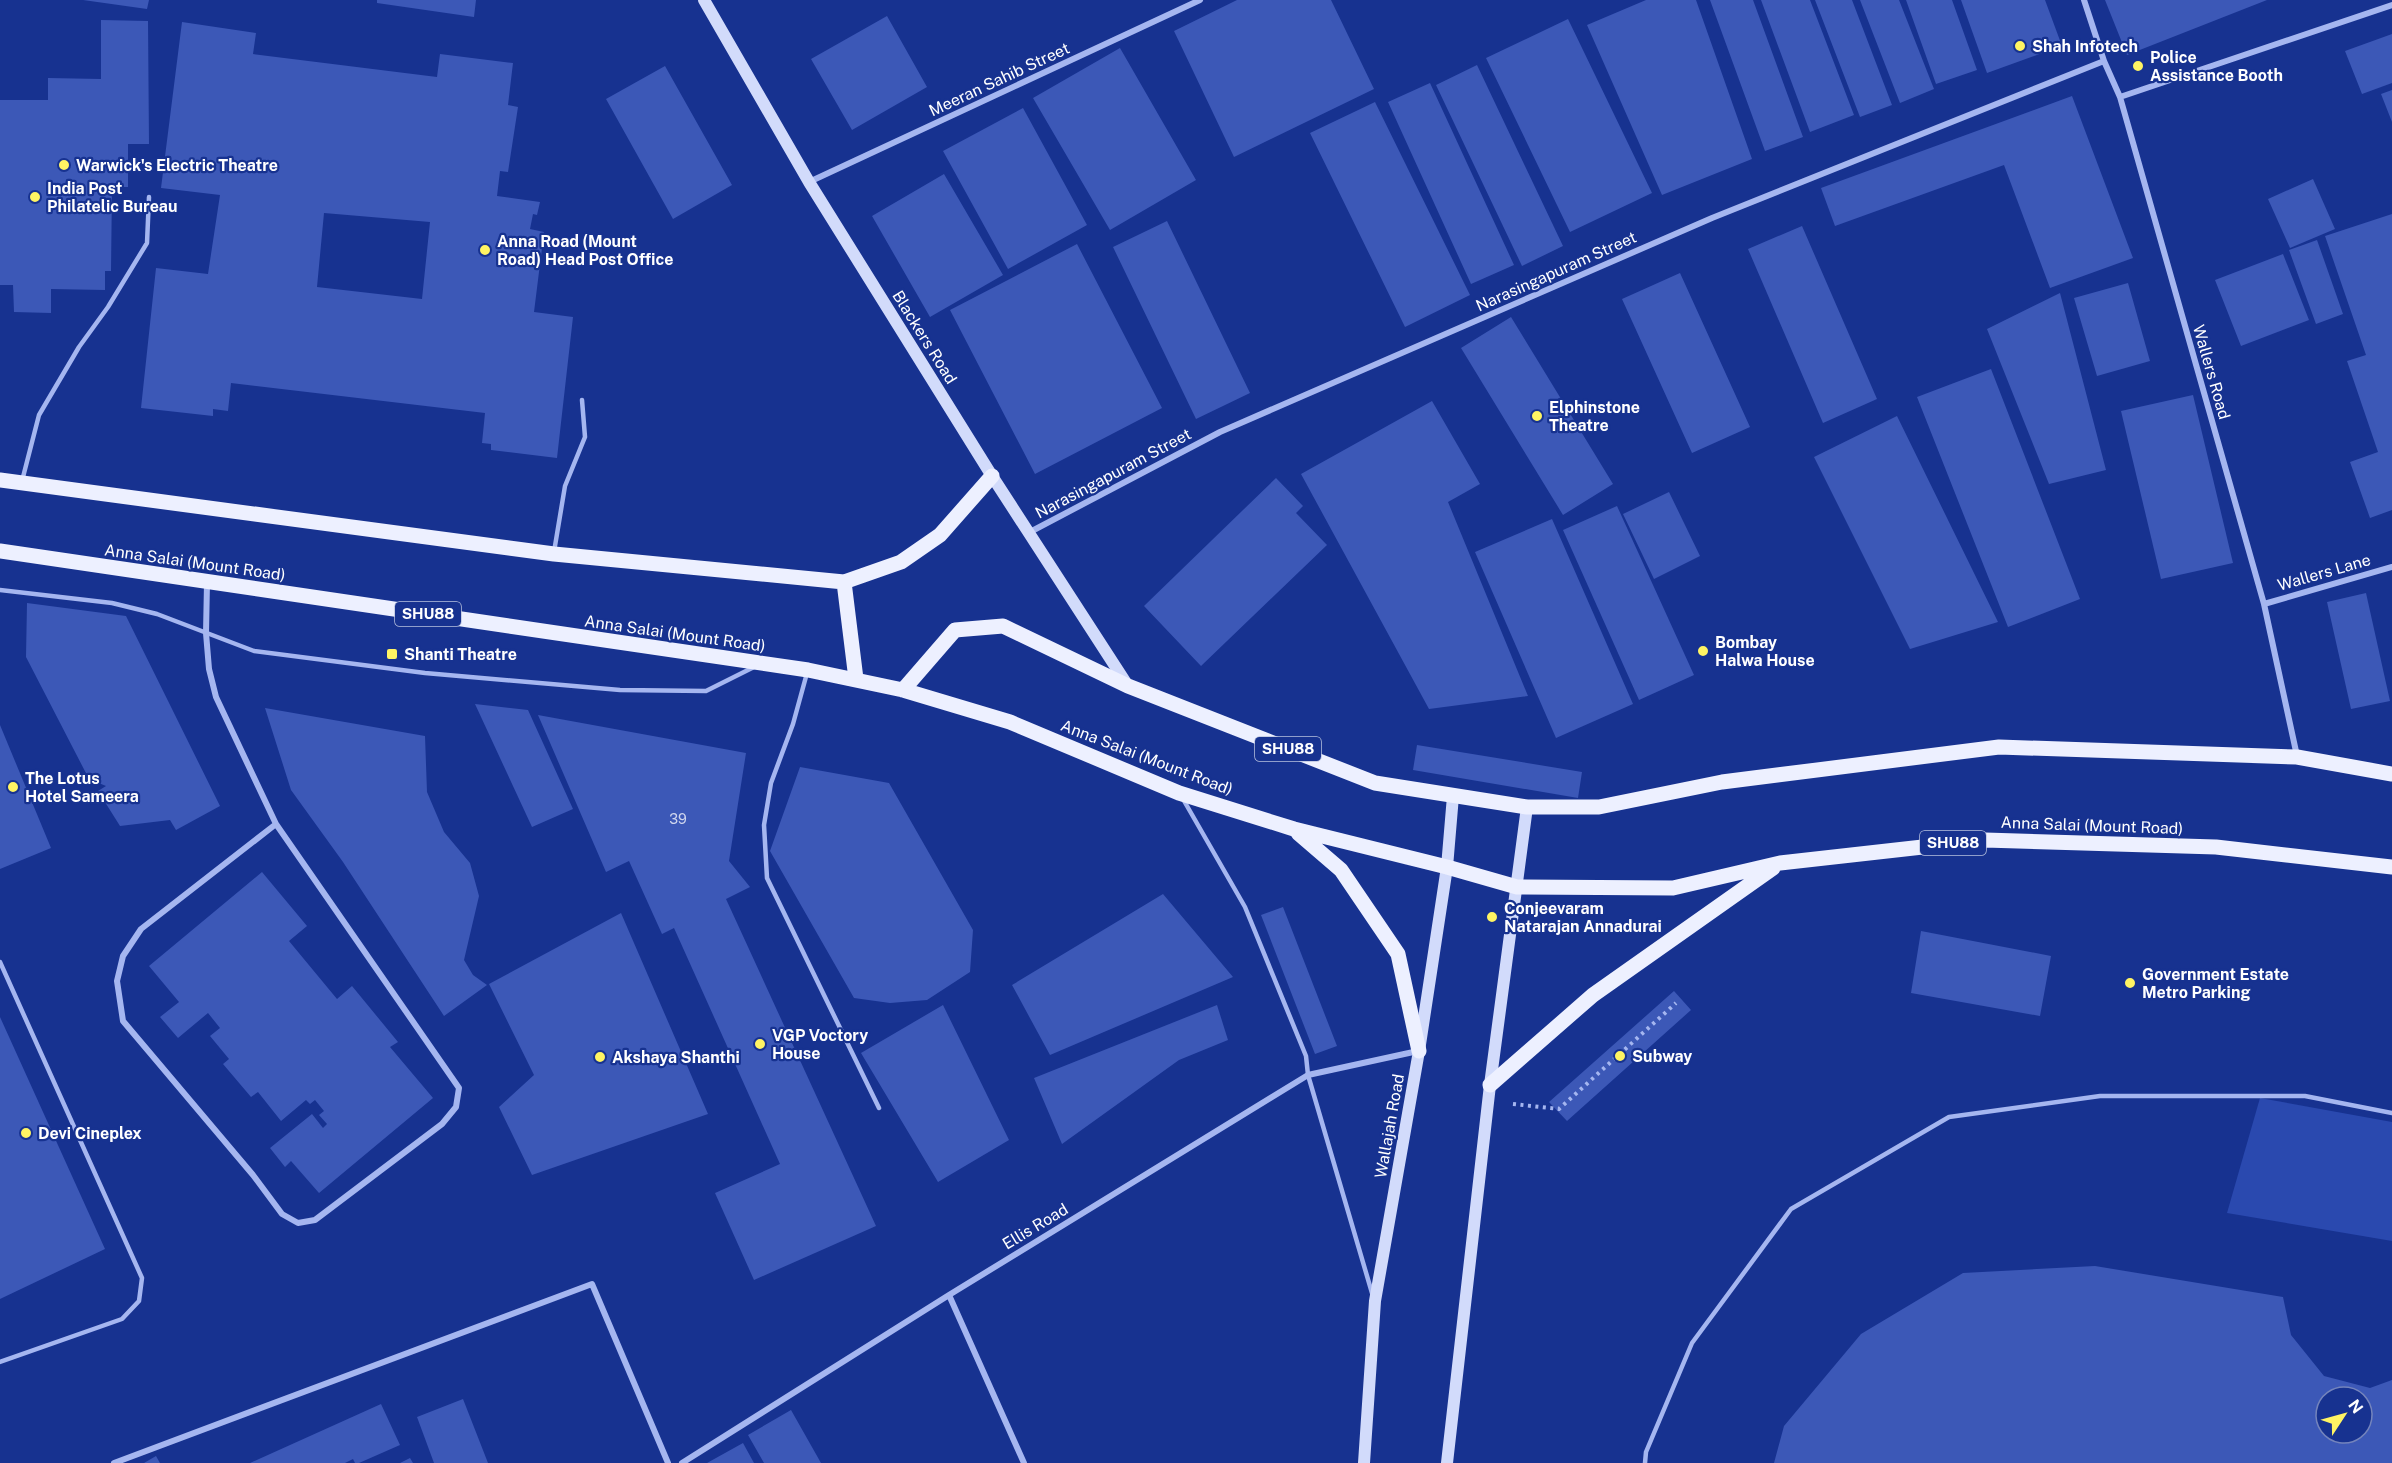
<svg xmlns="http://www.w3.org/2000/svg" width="2392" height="1463" viewBox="0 0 2392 1463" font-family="'Public Sans',sans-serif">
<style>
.green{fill:#2a49af}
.building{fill:#3c58b7;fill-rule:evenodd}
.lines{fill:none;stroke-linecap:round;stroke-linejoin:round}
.path{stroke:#a5b6f0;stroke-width:4;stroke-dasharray:3 4.5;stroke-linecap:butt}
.lane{stroke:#a5b6f0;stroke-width:4.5}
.street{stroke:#a5b6f0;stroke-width:6}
.secondary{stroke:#d2dbfb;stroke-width:12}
.primary{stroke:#edf0ff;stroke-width:15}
.poi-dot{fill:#fff463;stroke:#173290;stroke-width:2}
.labels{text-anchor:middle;stroke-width:4.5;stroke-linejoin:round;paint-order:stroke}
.number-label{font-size:14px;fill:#ced5ed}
.shield{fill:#173290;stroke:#b9c2de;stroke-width:1.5}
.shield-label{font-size:15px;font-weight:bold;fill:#fff}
.poi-label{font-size:16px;font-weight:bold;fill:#fff;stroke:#173290;text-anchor:start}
.street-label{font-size:16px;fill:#fff;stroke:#173290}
</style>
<rect width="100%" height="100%" fill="#173290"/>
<path class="green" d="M 2260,1098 L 2392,1122 L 2392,1241 L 2227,1213 Z"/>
<path class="building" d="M 83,0 L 149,0 L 147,9 Z
M 377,0 L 476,0 L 474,17 L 377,3 Z
M 1237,0 L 1331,0 L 1374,89 L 1234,157 L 1174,31 Z
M 1646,0 L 1696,0 L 1752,159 L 1662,195 L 1587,25 Z
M 1710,0 L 1753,0 L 1803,137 L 1765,151 Z
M 1761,0 L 1810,0 L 1854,115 L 1810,132 Z
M 1815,0 L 1852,0 L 1892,105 L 1860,117 Z
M 1860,0 L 1899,0 L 1934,89 L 1900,103 Z
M 1906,0 L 1952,0 L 1977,70 L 1936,84 Z
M 1961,0 L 2045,0 L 2062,46 L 1987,73 Z
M 2105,0 L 2267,0 L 2127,55 Z
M 887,16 L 927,87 L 852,130 L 811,59 Z
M 1568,19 L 1652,193 L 1570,232 L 1486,58 Z
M 101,20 L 148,21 L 149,144 L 128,144 L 128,187 L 112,187 L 111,271 L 105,271 L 105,290 L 51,289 L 51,313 L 14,312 L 13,285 L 0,285 L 0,100 L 48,100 L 48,78 L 101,79 Z
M 182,22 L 256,33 L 253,54 L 437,77 L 440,54 L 513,63 L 508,105 L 518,107 L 508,172 L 500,171 L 497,196 L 540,202 L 537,215 L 533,214 L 530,229 L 544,232 L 534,312 L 573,317 L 557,458 L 491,450 L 491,444 L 482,443 L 485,413 L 231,383 L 228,411 L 213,409 L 213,416 L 141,408 L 156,268 L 208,274 L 220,195 L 161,188 ZM 324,213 L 430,222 L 422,299 L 317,287 Z
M 2392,34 L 2392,83 L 2362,94 L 2345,51 Z
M 1120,48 L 1196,180 L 1110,230 L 1033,98 Z
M 1477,65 L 1563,246 L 1522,266 L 1436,85 Z
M 665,66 L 732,185 L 673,219 L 606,99 Z
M 1430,83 L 1514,265 L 1471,284 L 1388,102 Z
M 2392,90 L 2392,122 L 2381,94 Z
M 2072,96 L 2133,258 L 2050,288 L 2004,165 L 1835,226 L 1821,188 Z
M 1375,102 L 1470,295 L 1405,327 L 1310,133 Z
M 1023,108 L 1087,225 L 1008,269 L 943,151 Z
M 944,174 L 1003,275 L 930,317 L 872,216 Z
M 2313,179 L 2335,229 L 2290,248 L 2268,199 Z
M 2392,214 L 2392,510 L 2370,518 L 2350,462 L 2378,452 L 2347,361 L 2366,355 L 2325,236 Z
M 1167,221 L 1250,393 L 1196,419 L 1113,247 Z
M 1802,226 L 1877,399 L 1823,423 L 1748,249 Z
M 2317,240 L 2343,314 L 2316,324 L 2289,250 Z
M 1077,244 L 1162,408 L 1035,474 L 950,310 Z
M 2283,254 L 2309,320 L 2241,346 L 2215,280 Z
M 1680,273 L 1750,427 L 1692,453 L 1622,299 Z
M 2128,283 L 2150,361 L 2097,376 L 2074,298 Z
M 2060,293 L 2106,470 L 2049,484 L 1987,329 Z
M 1511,317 L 1613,484 L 1563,515 L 1461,348 Z
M 1991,369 L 2080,599 L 2008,627 L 1917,397 Z
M 2193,395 L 2233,563 L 2161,579 L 2121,411 Z
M 1432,401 L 1480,484 L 1448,502 L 1528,696 L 1429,709 L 1301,474 Z
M 1897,416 L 1998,622 L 1910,649 L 1814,457 Z
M 1276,478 L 1303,506 L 1296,513 L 1327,545 L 1201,666 L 1144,606 Z
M 1669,492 L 1700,556 L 1654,579 L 1623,514 Z
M 1617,506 L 1694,675 L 1639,700 L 1563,530 Z
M 1552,519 L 1633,704 L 1556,738 L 1475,552 Z
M 2366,593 L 2390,701 L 2351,709 L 2327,602 Z
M 27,603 L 126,616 L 220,806 L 176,830 L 170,820 L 120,826 L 98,791 L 106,786 L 89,779 L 26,657 Z
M 475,704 L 528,710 L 573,809 L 532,827 Z
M 265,708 L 425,736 L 427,792 L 444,832 L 470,863 L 479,896 L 464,960 L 473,975 L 487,985 L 444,1016 L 343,862 L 291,790 Z
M 538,715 L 746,753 L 729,861 L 750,887 L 726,899 L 876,1226 L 754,1280 L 715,1193 L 780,1164 L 674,928 L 662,934 L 629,861 L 606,872 Z
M 0,725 L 51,848 L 0,869 Z
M 1417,745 L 1582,772 L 1578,798 L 1413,770 Z
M 800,767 L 889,783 L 973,930 L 970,972 L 927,1000 L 890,1003 L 854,998 L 770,851 Z
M 262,872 L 307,926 L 289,941 L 337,999 L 352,986 L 398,1042 L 390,1047 L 433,1098 L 319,1193 L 291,1161 L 285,1167 L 270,1148 L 312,1114 L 323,1128 L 327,1124 L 319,1115 L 324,1111 L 315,1100 L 310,1104 L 306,1100 L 281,1121 L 258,1092 L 251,1097 L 223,1064 L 229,1059 L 210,1036 L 220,1028 L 208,1013 L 178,1038 L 160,1017 L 179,1002 L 149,966 Z
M 1163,894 L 1233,977 L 1050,1055 L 1012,985 Z
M 1283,907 L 1337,1046 L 1315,1054 L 1261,915 Z
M 621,913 L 708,1114 L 532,1175 L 499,1107 L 534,1075 L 489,984 Z
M 1921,931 L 2051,956 L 2040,1016 L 1911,993 Z
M 1674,991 L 1691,1010 L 1567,1121 L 1549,1102 Z
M 943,1005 L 1009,1140 L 938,1182 L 861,1053 Z
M 1217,1005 L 1228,1040 L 1179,1060 L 1062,1144 L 1034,1078 Z
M 0,1017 L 105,1249 L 0,1299 Z
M 2095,1266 L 2283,1297 L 2291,1335 L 2324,1376 L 2370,1388 L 2392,1380 L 2392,1463 L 1774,1463 L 1784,1426 L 1861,1334 L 1963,1273 ZM 2326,1397 L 2362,1397 L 2362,1433 L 2326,1433 Z
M 463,1399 L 488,1463 L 434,1463 L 417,1417 Z
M 381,1404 L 400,1445 L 359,1463 L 355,1463 L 353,1459 L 345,1463 L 250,1463 Z
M 791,1410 L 821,1463 L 764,1463 L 748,1435 Z
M 743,1443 L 754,1463 L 707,1463 Z
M 156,1456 L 160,1463 L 144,1463 Z
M 410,1458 L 413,1463 L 400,1463 Z"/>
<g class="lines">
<path class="path" d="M 1513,1104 L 1559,1109 L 1676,1003"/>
<path class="lane" d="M 22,481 L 39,415 L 79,347 L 108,307 L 147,243 L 149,197
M 554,552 L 565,486 L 585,437 L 582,400
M 0,590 L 112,603 L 157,614 L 254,651 L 425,673 L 620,690 L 706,691 L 754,667
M 807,673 L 793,724 L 771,783 L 764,825 L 767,878 L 879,1108
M 1183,799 L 1245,907 L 1306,1056 L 1308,1075 L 1372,1293
M 0,962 L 142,1278 L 139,1301 L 122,1319 L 0,1362
M 1645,1463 L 1646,1452 L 1692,1343 L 1791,1209 L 1949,1117 L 2100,1096 L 2305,1096 L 2392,1113"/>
<path class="street" d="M 2084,0 L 2104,61 L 2120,97 L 2264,604 L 2297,756
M 2120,97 L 2392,5
M 809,182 L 1200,0
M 1030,532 L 1220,432 L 1712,218 L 2104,61
M 207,583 L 206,633 L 209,669 L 216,697 L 276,824 L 459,1088 L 456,1107 L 442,1124 L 315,1220 L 298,1223 L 282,1214 L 253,1175 L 123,1021 L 117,981 L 123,956 L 141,929 L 276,824
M 2264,604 L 2392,567
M 949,1295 L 1024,1463
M 114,1463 L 592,1284 L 668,1463
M 682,1463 L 949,1295 L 1308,1075 L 1418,1051"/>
<path class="secondary" d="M 704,0 L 809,182 L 992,476 L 1128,686
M 1364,1463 L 1375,1301 L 1419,1051 L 1447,867 L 1453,796
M 1447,1463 L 1490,1085 L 1527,807"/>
<path class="primary" d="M 0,480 L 554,554 L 844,582 L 901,562 L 940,535 L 992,476
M 0,551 L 808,670 L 903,690 L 1010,722 L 1179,793 L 1294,829 L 1447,867 L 1517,887 L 1673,888 L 1780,863 L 1985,840 L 2216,847 L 2392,867
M 844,582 L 856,679
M 903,690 L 955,630 L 1003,626 L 1128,686 L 1375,783 L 1527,807 L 1599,807 L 1722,782 L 1999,747 L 2297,757 L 2392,774
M 1298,833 L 1341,870 L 1398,954 L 1419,1051
M 1490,1085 L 1593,995 L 1773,868"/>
</g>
<g class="poi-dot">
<circle cx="2020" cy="46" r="6"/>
<circle cx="2138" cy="66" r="6"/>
<circle cx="64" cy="165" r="6"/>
<circle cx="35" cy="197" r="6"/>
<circle cx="485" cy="250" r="6"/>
<circle cx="1537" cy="416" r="6"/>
<circle cx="1703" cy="651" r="6"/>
<rect x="386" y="648" width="12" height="12" rx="3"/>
<circle cx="13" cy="787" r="6"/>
<circle cx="1492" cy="917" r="6"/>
<circle cx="2130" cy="983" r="6"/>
<circle cx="760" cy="1044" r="6"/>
<circle cx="1620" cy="1056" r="6"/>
<circle cx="600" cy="1057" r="6"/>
<circle cx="26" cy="1133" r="6"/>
</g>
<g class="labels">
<g class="number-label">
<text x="678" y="824">39</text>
</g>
<g class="shield">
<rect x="395" y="602" width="66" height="24" rx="4.5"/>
<rect x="1255" y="737" width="66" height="24" rx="4.5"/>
<rect x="1920" y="831" width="66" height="24" rx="4.5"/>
</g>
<g class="shield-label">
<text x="428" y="619">SHU88</text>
<text x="1288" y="754">SHU88</text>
<text x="1953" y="848">SHU88</text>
</g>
<g class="poi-label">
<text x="2032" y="52">Shah Infotech</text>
<text x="2150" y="63">Police<tspan x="2150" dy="18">Assistance Booth</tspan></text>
<text x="76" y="171">Warwick's Electric Theatre</text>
<text x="47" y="194">India Post<tspan x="47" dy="18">Philatelic Bureau</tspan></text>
<text x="497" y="247">Anna Road (Mount<tspan x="497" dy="18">Road) Head Post Office</tspan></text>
<text x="1549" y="413">Elphinstone<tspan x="1549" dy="18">Theatre</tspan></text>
<text x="1715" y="648">Bombay<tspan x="1715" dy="18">Halwa House</tspan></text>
<text x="404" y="660">Shanti Theatre</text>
<text x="25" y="784">The Lotus<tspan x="25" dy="18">Hotel Sameera</tspan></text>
<text x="1504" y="914">Conjeevaram<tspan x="1504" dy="18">Natarajan Annadurai</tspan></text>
<text x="2142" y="980">Government Estate<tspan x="2142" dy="18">Metro Parking</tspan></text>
<text x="772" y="1041">VGP Voctory<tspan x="772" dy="18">House</tspan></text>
<text x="1632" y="1062">Subway</text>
<text x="612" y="1063">Akshaya Shanthi</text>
<text x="38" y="1139">Devi Cineplex</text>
</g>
<g class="street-label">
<text transform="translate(999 79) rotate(-25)" y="6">Meeran Sahib Street</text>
<text transform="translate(1556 271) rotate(-24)" y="6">Narasingapuram Street</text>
<text transform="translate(925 337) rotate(58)" y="6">Blackers Road</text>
<text transform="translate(2212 372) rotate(74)" y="6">Wallers Road</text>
<text transform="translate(1113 473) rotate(-28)" y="6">Narasingapuram Street</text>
<text transform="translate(195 562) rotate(8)" y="6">Anna Salai (Mount Road)</text>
<text transform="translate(2324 572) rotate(-16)" y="6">Wallers Lane</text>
<text transform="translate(675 633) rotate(8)" y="6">Anna Salai (Mount Road)</text>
<text transform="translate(1147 757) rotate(21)" y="6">Anna Salai (Mount Road)</text>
<text transform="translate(2092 825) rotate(2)" y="6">Anna Salai (Mount Road)</text>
<text transform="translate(1389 1126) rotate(-80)" y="6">Wallajah Road</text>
<text transform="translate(1035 1226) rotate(-31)" y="6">Ellis Road</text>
</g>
</g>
<g transform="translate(2344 1415) rotate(54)"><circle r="28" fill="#173290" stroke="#7484bc" stroke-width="1.5"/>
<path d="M0-4.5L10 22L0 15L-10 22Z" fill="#fff463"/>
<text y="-9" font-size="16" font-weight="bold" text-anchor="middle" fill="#ffffff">N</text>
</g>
</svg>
